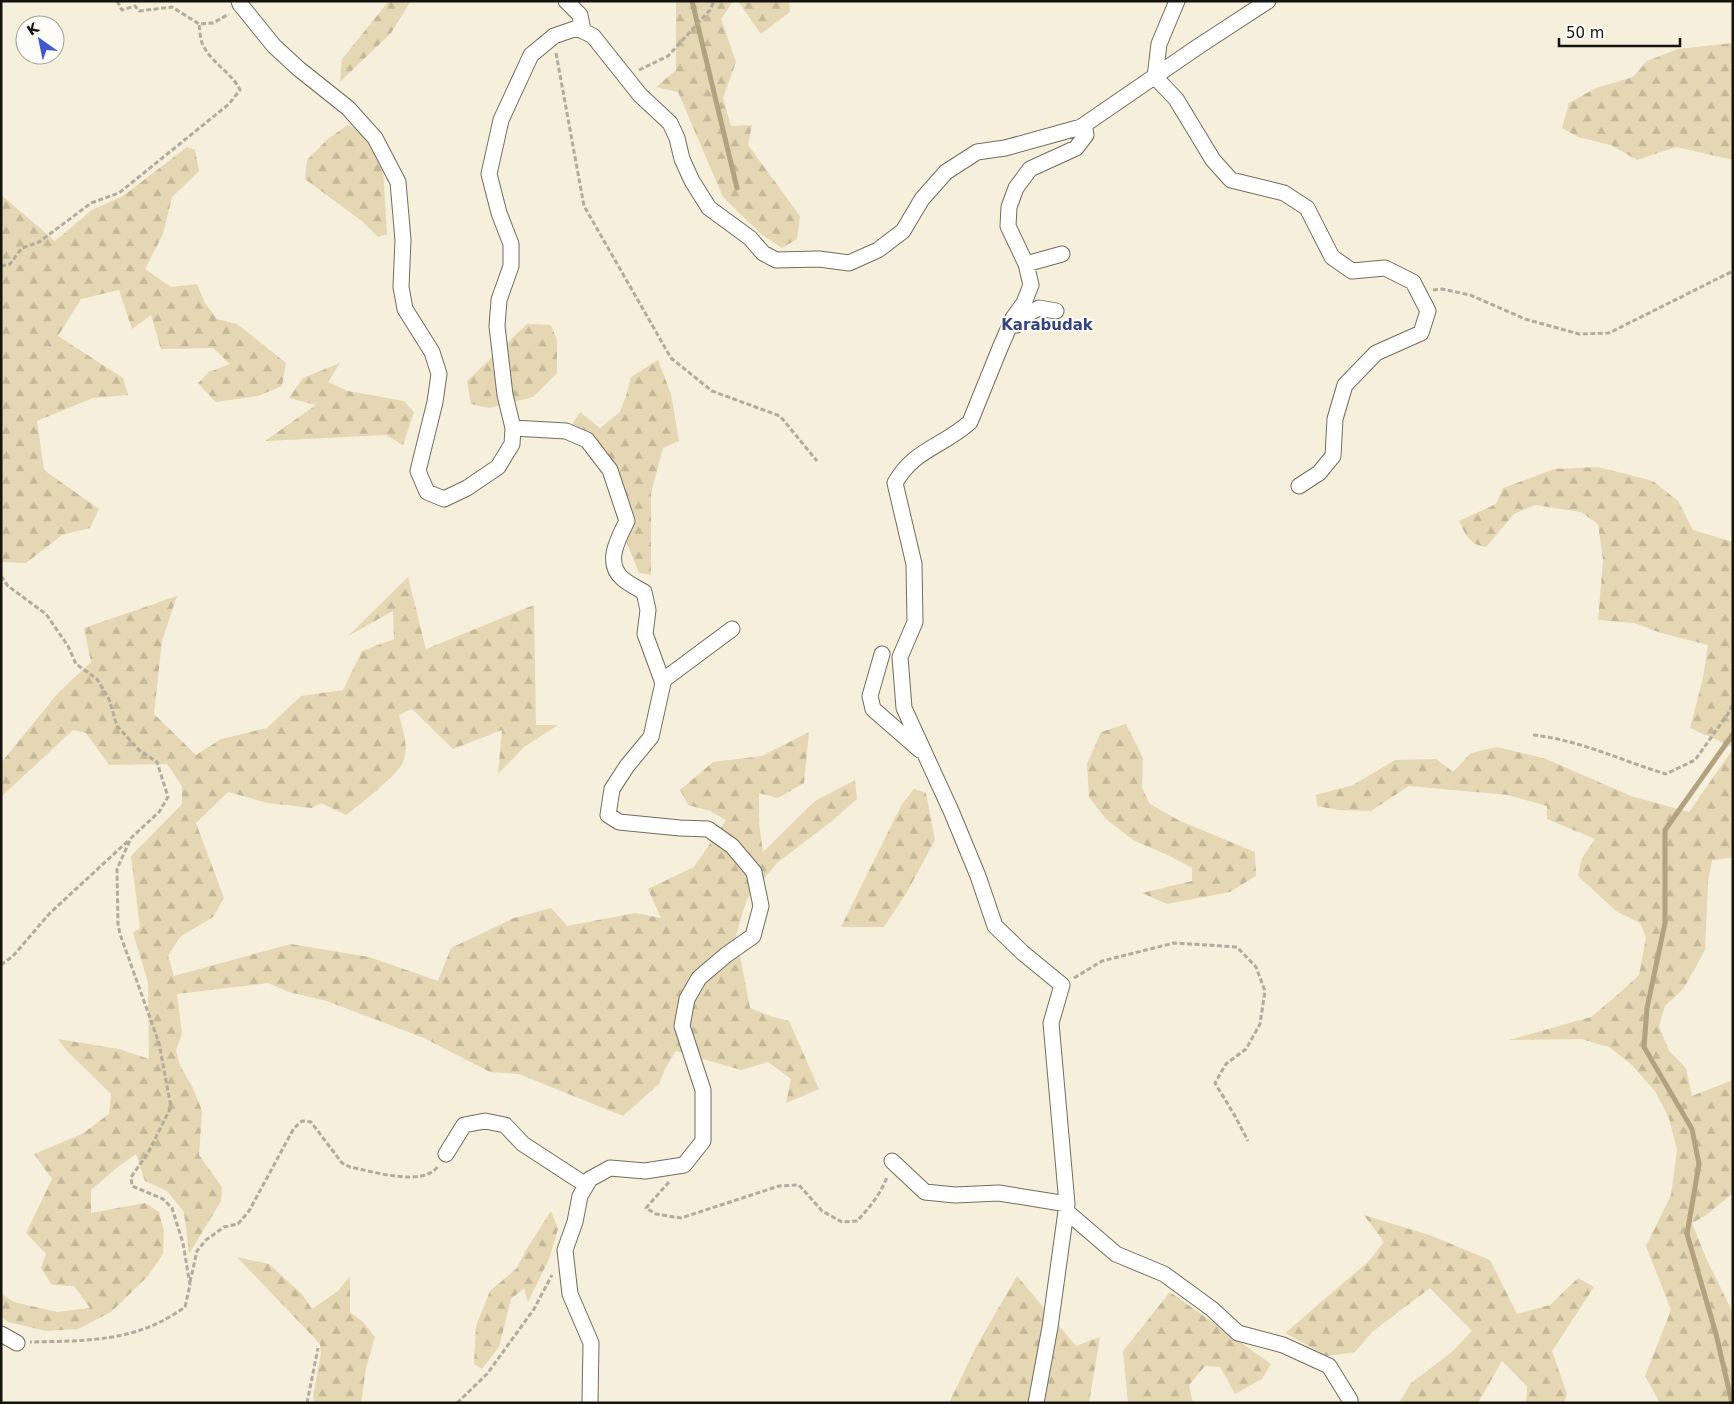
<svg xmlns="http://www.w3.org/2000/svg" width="1734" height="1404" viewBox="0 0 1734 1404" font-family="'DejaVu Sans',sans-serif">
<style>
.forest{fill:url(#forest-firs)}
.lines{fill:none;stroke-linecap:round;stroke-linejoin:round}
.stream{stroke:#b2a37e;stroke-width:5}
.minor-casing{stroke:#736d5c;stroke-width:17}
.path{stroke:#b1ac9d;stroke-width:3;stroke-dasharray:5 2.5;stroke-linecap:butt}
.minor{stroke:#fff;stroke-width:15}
.labels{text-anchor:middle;stroke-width:4;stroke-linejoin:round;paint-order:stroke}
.quarter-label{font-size:15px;font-weight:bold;fill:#34457f;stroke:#fefcf9}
</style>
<defs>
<pattern id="forest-firs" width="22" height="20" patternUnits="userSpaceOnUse" patternTransform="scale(1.25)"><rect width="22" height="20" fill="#e5d7b3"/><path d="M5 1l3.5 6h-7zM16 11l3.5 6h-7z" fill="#c4b899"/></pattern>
</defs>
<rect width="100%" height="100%" fill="#f6efdc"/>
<path class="forest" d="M 389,1 L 411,1 L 391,33 L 340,82 L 342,59 Z
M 676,1 L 733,1 L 721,19 L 736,62 L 723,98 L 731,126 L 752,125 L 748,145 L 800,216 L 797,239 L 782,248 L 761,234 L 723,197 L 678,92 L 656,87 L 676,70 Z
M 738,1 L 789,1 L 790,12 L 761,34 Z
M 1733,43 L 1733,160 L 1676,147 L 1637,160 L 1611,145 L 1578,137 L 1562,128 L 1569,103 L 1596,88 L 1633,77 L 1647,61 L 1678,49 Z
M 348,125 L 359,130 L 383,167 L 387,234 L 378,237 L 363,222 L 305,179 L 307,160 L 329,138 Z
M 187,147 L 195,150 L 199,171 L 172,197 L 163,234 L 145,269 L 171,287 L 197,284 L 205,303 L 217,319 L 237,324 L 286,363 L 282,386 L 258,396 L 216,402 L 198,383 L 209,372 L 230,364 L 213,348 L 161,349 L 151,315 L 132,329 L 119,290 L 81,299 L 58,336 L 123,378 L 128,395 L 93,398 L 37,421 L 44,470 L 99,509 L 90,528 L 62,535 L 26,563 L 1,562 L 1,195 L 55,241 L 92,210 L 123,196 Z
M 527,324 L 551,325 L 557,340 L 557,373 L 533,397 L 489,408 L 471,404 L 467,381 Z
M 658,360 L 671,394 L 679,441 L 663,448 L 651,493 L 651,575 L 639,573 L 626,541 L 636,519 L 613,465 L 571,426 L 580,412 L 600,428 L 620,412 L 626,396 L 631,377 Z
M 340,363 L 328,382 L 348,391 L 404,401 L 414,412 L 403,445 L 386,435 L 265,441 L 316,405 L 289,398 L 303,378 Z
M 1598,467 L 1653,481 L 1678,501 L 1693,530 L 1733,542 L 1733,747 L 1690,728 L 1703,678 L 1708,645 L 1661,633 L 1634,623 L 1598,620 L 1603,560 L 1598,524 L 1581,512 L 1535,505 L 1514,514 L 1486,547 C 1470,545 1465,534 1459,521 L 1496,504 L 1503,488 L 1554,469 Z
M 408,577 L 426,649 L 534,605 L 536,725 L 558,725 L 524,747 L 498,774 L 502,730 L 453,749 L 412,709 L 399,715 C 403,730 409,746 403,762 C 400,773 357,807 346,815 L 321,803 L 312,808 L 268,803 L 228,792 L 196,823 L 224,898 L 213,917 L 180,937 L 168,956 L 174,976 L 291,944 L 369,957 L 438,981 L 451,948 L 514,918 L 551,908 L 567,926 L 635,913 L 661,918 L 648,889 L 694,867 L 726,820 L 710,811 L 688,805 L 680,790 L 713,762 L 762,756 L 809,732 L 804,783 L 778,798 L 759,793 L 759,823 L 763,852 L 815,801 L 855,780 L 857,799 L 832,821 L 778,862 L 747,899 L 736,935 L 750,1008 L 770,1016 L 789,1021 L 819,1089 L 786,1103 L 791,1079 L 768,1062 L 741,1070 L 676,1051 L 665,1069 L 659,1084 L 623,1116 L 519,1074 L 490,1072 L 424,1038 L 327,1001 L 289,992 L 268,983 L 177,994 L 182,1034 L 176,1050 L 180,1066 L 193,1088 L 202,1111 L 199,1155 L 222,1187 L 221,1201 L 189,1254 L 184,1212 L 167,1191 L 145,1181 L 136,1154 L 119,1166 L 91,1190 L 91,1213 L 145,1203 L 159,1212 L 164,1231 L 163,1254 L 148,1276 L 111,1312 L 78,1329 L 46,1331 L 8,1322 L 1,1316 L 1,1294 L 14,1302 L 57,1312 L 90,1308 L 74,1286 L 52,1285 L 41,1268 L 46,1254 L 26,1233 L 52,1179 L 34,1154 L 82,1134 L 109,1114 L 111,1094 L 67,1051 L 58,1039 L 119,1049 L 149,1059 L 148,982 L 133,933 L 140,928 L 131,856 L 182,804 L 182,786 L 167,764 L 109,765 L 86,733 L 73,730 L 1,797 L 1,763 L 58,693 L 91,662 L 84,628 L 177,596 L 162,641 L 154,714 L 196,755 L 221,739 L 267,728 L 301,696 L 343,690 L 362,651 L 394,639 L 393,611 L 348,636 Z
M 1126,724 L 1143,758 L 1142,788 L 1150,804 L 1180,821 L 1255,852 L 1256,876 L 1230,892 L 1167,904 L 1142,893 L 1192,881 L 1192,868 L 1172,857 L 1133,840 L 1106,819 L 1089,797 L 1087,764 L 1101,732 Z
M 1497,747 L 1546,759 L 1631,796 L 1689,812 L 1733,749 L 1733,858 L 1712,860 L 1708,882 L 1705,950 L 1684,988 L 1665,1006 L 1659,1026 L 1669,1051 L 1686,1068 L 1692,1096 L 1733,1080 L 1733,1193 L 1705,1216 L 1692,1223 L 1706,1258 L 1733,1313 L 1733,1403 L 1660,1403 L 1645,1376 L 1671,1310 L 1646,1246 L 1671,1195 L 1677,1150 L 1669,1118 L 1655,1091 L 1632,1065 L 1609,1047 L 1581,1039 L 1509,1040 L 1591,1017 L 1614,998 L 1639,975 L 1646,937 L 1640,923 L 1616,911 L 1578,876 L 1582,858 L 1595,839 L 1547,819 L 1547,806 L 1508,795 L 1409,786 L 1371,811 L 1339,810 L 1317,806 L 1316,795 L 1353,785 L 1395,760 L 1436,759 L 1453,772 L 1471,753 Z
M 914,789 L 926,793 L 935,840 L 907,892 L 884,927 L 841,927 L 902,804 Z
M 551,1211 L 558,1229 L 549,1259 L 528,1302 L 524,1288 L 511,1299 L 499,1347 L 482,1369 L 474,1364 L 476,1326 L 490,1291 L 517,1268 L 526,1250 Z
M 1364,1215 L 1432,1236 L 1490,1260 L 1517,1314 L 1550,1305 L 1578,1278 L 1594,1287 L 1552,1351 L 1567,1394 L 1564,1403 L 1526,1403 L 1527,1386 L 1502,1361 L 1478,1403 L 1399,1403 L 1411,1383 L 1452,1352 L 1472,1331 L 1430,1288 L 1372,1332 L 1355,1352 L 1327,1356 L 1285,1333 L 1369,1261 L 1384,1242 Z
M 237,1257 L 269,1264 L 302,1294 L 312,1309 L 338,1291 L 350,1276 L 350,1312 L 363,1322 L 375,1337 L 366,1369 L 361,1403 L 315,1403 L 313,1396 L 321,1353 L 320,1344 Z
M 1017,1276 L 1076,1346 L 1100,1337 L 1089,1403 L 949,1403 L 976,1347 Z
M 1170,1292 L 1271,1364 L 1262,1379 L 1235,1394 L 1220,1367 L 1205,1366 L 1189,1385 L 1193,1403 L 1128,1403 L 1123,1351 Z"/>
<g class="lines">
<path class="stream" d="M 692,1 L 737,188
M 1732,1403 L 1716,1334 L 1687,1234 L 1699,1164 L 1692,1129 L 1644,1047 L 1647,1008 L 1665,923 L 1665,830 L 1733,734"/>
<g class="minor-casing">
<path id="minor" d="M 239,1 L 240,4 L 274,46 L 299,69 L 348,108 L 375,138 L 398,182 L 403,240 L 401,287 L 405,309 L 432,352 L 439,374 L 435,402 L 418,471 L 427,492 L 444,499 L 467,488 L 498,467 L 512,444 L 513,428 L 505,395 L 497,326 L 499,300 L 511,266 L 511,244 L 499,213 L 489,174 L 501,120 L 531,55 L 554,36 L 577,28 L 593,36 L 640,95 L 670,123 L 677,138 L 682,159 L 692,181 L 709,208 L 750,238 L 763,253 L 776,260 L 819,259 L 849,263 L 878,250 L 903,231 L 922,199 L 946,172 L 977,152 L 1005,148 L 1081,127 L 1085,130 L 1086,135 L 1076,148 L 1030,169 L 1016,188 L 1009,207 L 1008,226 L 1026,264 L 1031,285 L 1024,303 L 1013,318 L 1000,348 L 970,422 C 944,446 914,449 895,483 L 914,564 L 915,622 L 900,657 L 904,708 L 952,813 L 978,876 L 995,926 L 1023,953 L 1062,985 L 1051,1023 L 1067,1204 L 1050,1327 L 1036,1403
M 566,1 L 580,15 L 583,31
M 1177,1 L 1159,44 L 1155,77 L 1176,99 L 1213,160 L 1231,180 L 1284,193 L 1307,208 L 1332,257 L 1352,271 L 1385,268 L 1413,282 L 1428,311 L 1421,333 L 1376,353 L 1345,385 L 1335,419 L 1333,456 L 1319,473 L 1299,486
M 1081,127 L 1199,46 L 1268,1
M 1026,264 L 1062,254
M 1017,325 L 1024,316 L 1039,308 L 1056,311
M 513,428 L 566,431 L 587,440 L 610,470 L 627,521 C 618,539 604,563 623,579 C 629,584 637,588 644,592 L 648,610 L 645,634 L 663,683 L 651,737 L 627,766 L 612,789 L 608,815 L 619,822 L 680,828 L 708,829 L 732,846 L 754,872 L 761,906 L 753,936 L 726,955 L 699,978 L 687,999 L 682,1026 L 703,1090 L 703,1141 L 684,1165 L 645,1171 L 610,1168 L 590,1179 L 580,1196 L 575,1222 L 565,1250 L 570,1294 L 591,1343 L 590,1403
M 882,654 L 870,696 L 873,709 L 920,750
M 662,681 L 732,629
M 446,1154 L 464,1125 L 485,1121 L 505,1125 L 523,1144 L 586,1185
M 892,1161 L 925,1192 L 955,1195 L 999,1193 L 1067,1204
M 1066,1211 L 1116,1254 L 1164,1274 L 1212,1309 L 1238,1333 L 1283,1345 L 1329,1366 L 1350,1400 L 1350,1403
M 1,1334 L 17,1343"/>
</g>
<path class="path" d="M 117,1 L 122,10 L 135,6 L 139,11 L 172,7 L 199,24 L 213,23 L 229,14
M 556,53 L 584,206 L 671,358 L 712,391 L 780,416 L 817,461
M 639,70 L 668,56 L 710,10 L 714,1
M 1,266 L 10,264 L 22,248 L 39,242 L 91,203 L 119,193 L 229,104 L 240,90 C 232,73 213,64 204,47 C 200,41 200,31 199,24
M 1433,290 L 1442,289 L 1470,295 L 1525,319 L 1579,334 L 1609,333 L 1733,271
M 1,576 L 8,586 L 46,614 L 68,646 L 76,664 L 97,679 L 109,699 L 117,726 L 139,750 L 157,762 L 168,797 L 159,812 L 131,838 L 117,869 L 118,924 L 120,934 L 159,1043 L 171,1107 L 148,1153 L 131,1177 L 132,1186 L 163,1199 L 172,1208 L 183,1243 L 190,1285 L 185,1307 C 176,1313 167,1319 158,1323 C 119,1342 73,1341 30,1342
M 1533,735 C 1580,740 1622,761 1666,774 L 1695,760 L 1728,714 L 1733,703
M 1,965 L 13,956 L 50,913 L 129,840
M 1074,978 L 1102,961 L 1174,943 L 1237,947 L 1256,967 L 1265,991 L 1260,1024 L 1246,1049 L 1226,1064 L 1215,1083 L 1235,1116 L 1248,1141
M 669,1182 L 646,1208 L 656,1214 L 681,1218 L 779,1186 L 799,1185 L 822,1211 L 842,1222 L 857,1221 C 870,1207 880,1195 887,1177
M 190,1282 L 197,1251 L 206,1240 L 224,1227 L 238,1224 L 249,1211 L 294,1128 L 302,1121 L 311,1122 L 342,1163 L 350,1167 C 371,1171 424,1188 438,1166
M 307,1403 L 318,1348
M 457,1403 L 487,1374 L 534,1309 L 552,1275"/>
<use href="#minor" class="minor"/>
</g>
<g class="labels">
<g class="quarter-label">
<text x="1047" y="330">Karabudak</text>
</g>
</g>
<rect width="1734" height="1404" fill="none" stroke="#15130d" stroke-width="5"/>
<g transform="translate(40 40) rotate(327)"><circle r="24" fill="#fefcf9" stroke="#a19f9b"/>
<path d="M0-4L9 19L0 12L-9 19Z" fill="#405acd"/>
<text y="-8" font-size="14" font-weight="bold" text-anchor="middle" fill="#15130d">K</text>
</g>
<path d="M1559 38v8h121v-8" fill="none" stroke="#15130d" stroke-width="2.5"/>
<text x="1566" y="38" font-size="15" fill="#15130d" stroke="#fefcf9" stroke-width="4" paint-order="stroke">50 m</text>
</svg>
